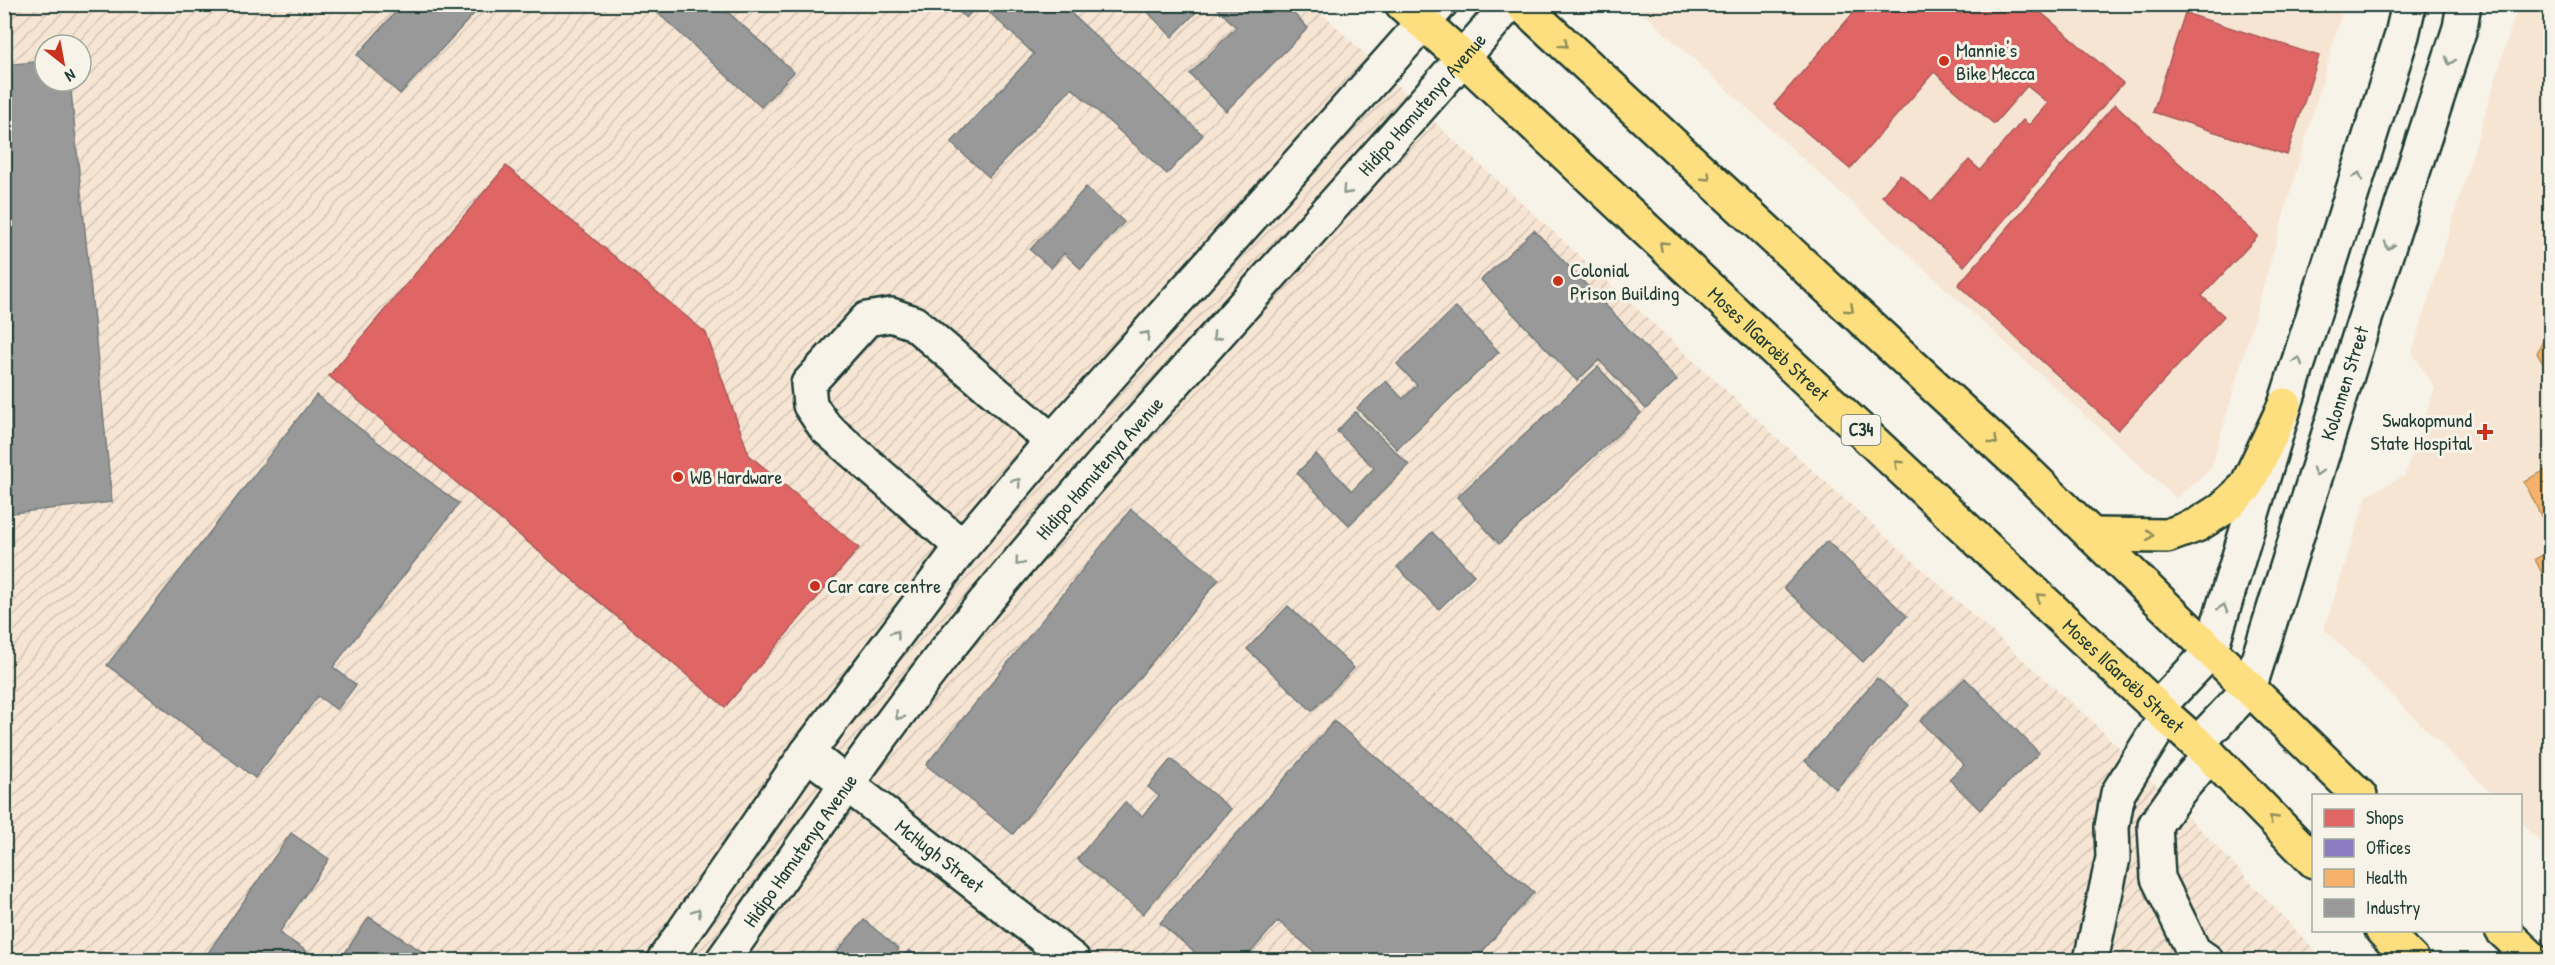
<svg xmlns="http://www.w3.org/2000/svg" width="2555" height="965" viewBox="0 0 2555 965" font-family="'Patrick Hand',sans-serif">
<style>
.built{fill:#f7e5d4}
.industrial{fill:url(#industrial-furrows);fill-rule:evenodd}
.shops{fill:#e06666;stroke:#a65a57;stroke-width:1.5}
.offices{fill:#8e7cc3;stroke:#6d6998;stroke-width:1.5}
.health{fill:#f6b26b;stroke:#b68f5a;stroke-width:1.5}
.industry{fill:#999;stroke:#747d7b;stroke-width:1.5}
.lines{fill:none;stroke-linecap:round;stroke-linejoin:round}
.minor-casing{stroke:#1f3d34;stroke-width:38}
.major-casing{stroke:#1f3d34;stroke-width:38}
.minor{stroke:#f7f3e8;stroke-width:33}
.major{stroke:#fddf80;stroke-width:33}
.oneway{stroke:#8e8e5a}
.oneway2{stroke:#8b988e}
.poi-dot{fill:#c8321e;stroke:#f7f3e8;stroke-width:2}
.labels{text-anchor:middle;stroke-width:6;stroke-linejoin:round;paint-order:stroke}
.shield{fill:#f7f3e8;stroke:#60746a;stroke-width:1.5}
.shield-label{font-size:18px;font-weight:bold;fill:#1f3d34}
.poi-label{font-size:20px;fill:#1f3d34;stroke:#f7f3e8;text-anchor:start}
.street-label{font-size:20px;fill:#1f3d34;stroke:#f7f3e8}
</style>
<defs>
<pattern id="industrial-furrows" width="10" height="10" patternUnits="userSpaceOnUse" patternTransform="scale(1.5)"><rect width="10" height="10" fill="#f7e5d4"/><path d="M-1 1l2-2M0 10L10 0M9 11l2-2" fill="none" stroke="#d3c5b7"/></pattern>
</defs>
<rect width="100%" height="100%" fill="#f7f3e8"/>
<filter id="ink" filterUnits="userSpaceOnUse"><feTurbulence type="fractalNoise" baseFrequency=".0167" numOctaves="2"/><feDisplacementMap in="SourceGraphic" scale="12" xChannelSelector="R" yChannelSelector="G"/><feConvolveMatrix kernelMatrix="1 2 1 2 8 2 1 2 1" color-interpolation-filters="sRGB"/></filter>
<g filter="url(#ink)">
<path class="built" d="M 1634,5 L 2344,5 L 2211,469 L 2176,498 Z
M 2518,5 L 2550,5 L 2550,852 L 2521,823 L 2520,796 L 2493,795 L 2324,629 L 2367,496 L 2405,475 L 2435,388 L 2412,353 Z"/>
<path class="industrial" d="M 5,4 L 1314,5 L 1445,132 L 1832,488 L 2096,725 L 2203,832 L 2324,960 L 5,960 ZM 45,45 L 81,45 L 81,81 L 45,81 Z"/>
<path class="shops" d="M 1861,4 L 2031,4 L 2123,83 L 1964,266 L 1882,196 L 1900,174 L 1932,202 L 1969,160 L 1980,170 L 2023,120 L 2029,125 L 2048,103 L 2027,86 L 1994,124 L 1934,72 L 1850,169 L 1774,105 Z
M 2185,13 L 2319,56 L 2287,155 L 2153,112 Z
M 2115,104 L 2258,236 L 2202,296 L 2224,316 L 2118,430 L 1958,285 Z
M 506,166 L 706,333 L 749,455 L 859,548 L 725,707 L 329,376 Z"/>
<path class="offices" d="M 909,950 L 922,960 L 900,960 Z"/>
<path class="health" d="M 2550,327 L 2550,376 L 2537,353 Z
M 2550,468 L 2550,534 L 2524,481 Z
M 2550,551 L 2550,589 L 2535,559 Z"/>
<path class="industry" d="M 403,4 L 483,4 L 400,94 L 357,55 Z
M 648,4 L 719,4 L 794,72 L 761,107 Z
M 951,4 L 979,4 L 966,18 Z
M 994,4 L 1061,4 L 1203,135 L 1167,174 L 1072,88 L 989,177 L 951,143 L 1034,54 L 988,11 Z
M 1140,4 L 1204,4 L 1172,37 Z
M 1213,4 L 1284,4 L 1308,28 L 1226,111 L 1190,74 L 1236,27 Z
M 45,61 L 45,81 L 70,81 L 112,502 L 4,514 L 4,65 Z
M 1086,187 L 1124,222 L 1081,269 L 1064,253 L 1051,268 L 1030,250 Z
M 1534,230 L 1677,380 L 1646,409 L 1599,360 L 1577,381 L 1481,280 Z
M 1456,307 L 1499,352 L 1397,449 L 1357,408 L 1386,381 L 1403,399 L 1417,385 L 1397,364 Z
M 1598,367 L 1641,413 L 1499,544 L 1457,497 Z
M 316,395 L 459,504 L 333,667 L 356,685 L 337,710 L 318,696 L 255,778 L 107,665 Z
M 1355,412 L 1409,465 L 1349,525 L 1297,473 L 1316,454 L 1352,491 L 1374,468 L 1337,431 Z
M 1131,509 L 1219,579 L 1013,834 L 926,765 Z
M 1432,532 L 1474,575 L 1439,609 L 1397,567 Z
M 1827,541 L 1907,616 L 1863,662 L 1784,588 Z
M 1288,606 L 1354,668 L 1312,711 L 1247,649 Z
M 1877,678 L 1909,705 L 1836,789 L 1805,761 Z
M 1965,678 L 2039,753 L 1980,810 L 1949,779 L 1964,765 L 1920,721 Z
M 1334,721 L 1534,892 L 1475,960 L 1324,960 L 1278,921 L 1244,960 L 1204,960 L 1160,923 Z
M 1171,759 L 1231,809 L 1143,914 L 1077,859 L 1125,802 L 1142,816 L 1159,796 L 1148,787 Z
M 291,833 L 329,859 L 279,933 L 320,960 L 203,960 Z
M 369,917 L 435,960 L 340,960 Z
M 864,920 L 899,949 L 890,960 L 830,960 Z"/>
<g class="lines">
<g class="minor-casing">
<g id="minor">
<path d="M 962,547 L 825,427 L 810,405 L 808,384 L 867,319 L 891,315 L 914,323 L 1052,441"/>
<path d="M 2158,707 L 2210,652 L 2285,405 L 2402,35 L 2409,4"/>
<path id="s1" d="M 2197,744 L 2249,689 L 2360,334 L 2460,28 L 2464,4"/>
<path id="s2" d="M 807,753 L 1073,960"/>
<path d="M 664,960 L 807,753 L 962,547 L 1052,441 L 1440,4"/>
<path id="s3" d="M 723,960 C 805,844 886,724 976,613 C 1147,405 1335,210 1509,4"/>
<path d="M 2091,960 L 2113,858 L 2112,827 L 2118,793 L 2166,716"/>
<path d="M 2206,960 L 2194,952 L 2158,878 L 2155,825 L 2179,791 L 2210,755"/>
</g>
</g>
<g class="major-casing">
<g id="major">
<path id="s4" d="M 1402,4 L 1463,58 L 2166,716 L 2210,755 L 2314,861"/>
<path d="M 1521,4 L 2023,468 L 2360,796"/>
<path d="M 2092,535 L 2167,536 L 2197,525 L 2221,510 L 2246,487 L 2285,405"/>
<path d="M 2382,930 L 2412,960"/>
<path d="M 2502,930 L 2534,960"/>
</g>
</g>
<use href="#minor" class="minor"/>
<use href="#major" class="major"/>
</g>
<defs><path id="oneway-chevron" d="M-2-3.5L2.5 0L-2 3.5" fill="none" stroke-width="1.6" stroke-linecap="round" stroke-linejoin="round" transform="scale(1.5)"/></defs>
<g class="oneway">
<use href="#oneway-chevron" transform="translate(1564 44) rotate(43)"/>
<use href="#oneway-chevron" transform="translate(1707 177) rotate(43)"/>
<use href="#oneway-chevron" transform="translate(1663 245) rotate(-137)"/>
<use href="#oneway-chevron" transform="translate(1850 309) rotate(43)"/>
<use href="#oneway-chevron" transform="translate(1994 441) rotate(43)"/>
<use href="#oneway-chevron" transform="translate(1898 464) rotate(-137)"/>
<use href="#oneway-chevron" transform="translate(2150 535)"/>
<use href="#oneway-chevron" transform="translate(2040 597) rotate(-137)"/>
<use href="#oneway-chevron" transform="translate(2273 819) rotate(-134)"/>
</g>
<g class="oneway2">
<use href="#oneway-chevron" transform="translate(2450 61) rotate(108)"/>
<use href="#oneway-chevron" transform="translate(2358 176) rotate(-72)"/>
<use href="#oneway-chevron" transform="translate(1346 191) rotate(132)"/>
<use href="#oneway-chevron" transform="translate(2389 246) rotate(108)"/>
<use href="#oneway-chevron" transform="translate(1146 335) rotate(-48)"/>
<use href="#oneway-chevron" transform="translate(1216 337) rotate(132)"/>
<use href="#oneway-chevron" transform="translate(2298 361) rotate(-72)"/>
<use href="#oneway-chevron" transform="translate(2317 472) rotate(107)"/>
<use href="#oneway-chevron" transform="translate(1017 482) rotate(-50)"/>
<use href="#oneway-chevron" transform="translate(1019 562) rotate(130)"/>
<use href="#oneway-chevron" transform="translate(2223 608) rotate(-73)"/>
<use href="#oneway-chevron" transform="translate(896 634) rotate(-53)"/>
<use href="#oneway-chevron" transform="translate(899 716) rotate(127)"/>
<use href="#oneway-chevron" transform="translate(697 912) rotate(-56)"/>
</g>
</g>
<g class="poi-dot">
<circle cx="1944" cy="61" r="6"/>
<circle cx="1558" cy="281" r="6"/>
<path d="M2482 423h6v6h6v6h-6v6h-6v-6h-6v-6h6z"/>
<circle cx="678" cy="477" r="6"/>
<circle cx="815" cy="586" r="6"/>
</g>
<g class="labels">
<rect class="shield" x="1841.5" y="415" width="39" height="30" rx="4.5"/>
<g class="shield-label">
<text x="1861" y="436">C34</text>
</g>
<g class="poi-label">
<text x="1956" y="57">Mannie's<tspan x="1956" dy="23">Bike Mecca</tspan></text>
<text x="1570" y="277">Colonial<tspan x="1570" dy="23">Prison Building</tspan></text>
<text x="2472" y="427" text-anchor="end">Swakopmund<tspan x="2472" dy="23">State Hospital</tspan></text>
<text x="690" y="484">WB Hardware</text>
<text x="827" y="593">Car care centre</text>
</g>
<g class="street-label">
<text dy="7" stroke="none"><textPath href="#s3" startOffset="1106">Hidipo Hamutenya Avenue</textPath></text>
<text dy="7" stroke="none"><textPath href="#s4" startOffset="500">Moses ǁGaroëb Street</textPath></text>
<text dy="7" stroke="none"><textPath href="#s1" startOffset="396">Kolonnen Street</textPath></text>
<text dy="7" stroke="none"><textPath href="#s3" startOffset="620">Hidipo Hamutenya Avenue</textPath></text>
<text dy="7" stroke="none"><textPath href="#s4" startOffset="986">Moses ǁGaroëb Street</textPath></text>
<text dy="7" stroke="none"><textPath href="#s3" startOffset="134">Hidipo Hamutenya Avenue</textPath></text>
<text dy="7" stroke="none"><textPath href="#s2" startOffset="168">McHugh Street</textPath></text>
</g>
</g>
<rect width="2555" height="965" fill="none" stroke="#f7f3e8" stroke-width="24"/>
<rect x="12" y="12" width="2531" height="941" fill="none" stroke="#1f3d34" stroke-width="2" filter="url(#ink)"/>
<rect x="2312" y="794" width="210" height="138" fill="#f7f3e8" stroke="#a1aaa0" stroke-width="1.5"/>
<rect x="2324" y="809" width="30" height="18" fill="#e06666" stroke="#a1aaa0" stroke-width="1.5"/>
<text x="2366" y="824" font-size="18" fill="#1f3d34">Shops</text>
<rect x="2324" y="839" width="30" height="18" fill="#8e7cc3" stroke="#a1aaa0" stroke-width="1.5"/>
<text x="2366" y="854" font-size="18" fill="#1f3d34">Offices</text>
<rect x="2324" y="869" width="30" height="18" fill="#f6b26b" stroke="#a1aaa0" stroke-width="1.5"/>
<text x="2366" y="884" font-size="18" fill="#1f3d34">Health</text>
<rect x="2324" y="899" width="30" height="18" fill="#999999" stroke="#a1aaa0" stroke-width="1.5"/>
<text x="2366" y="914" font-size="18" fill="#1f3d34">Industry</text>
<g transform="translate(63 63) rotate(149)"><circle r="28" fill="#f7f3e8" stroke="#a1aaa0" stroke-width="1.5"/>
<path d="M0-4.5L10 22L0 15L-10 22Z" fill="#c8321e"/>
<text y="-9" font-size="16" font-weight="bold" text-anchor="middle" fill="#1f3d34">N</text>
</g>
</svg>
